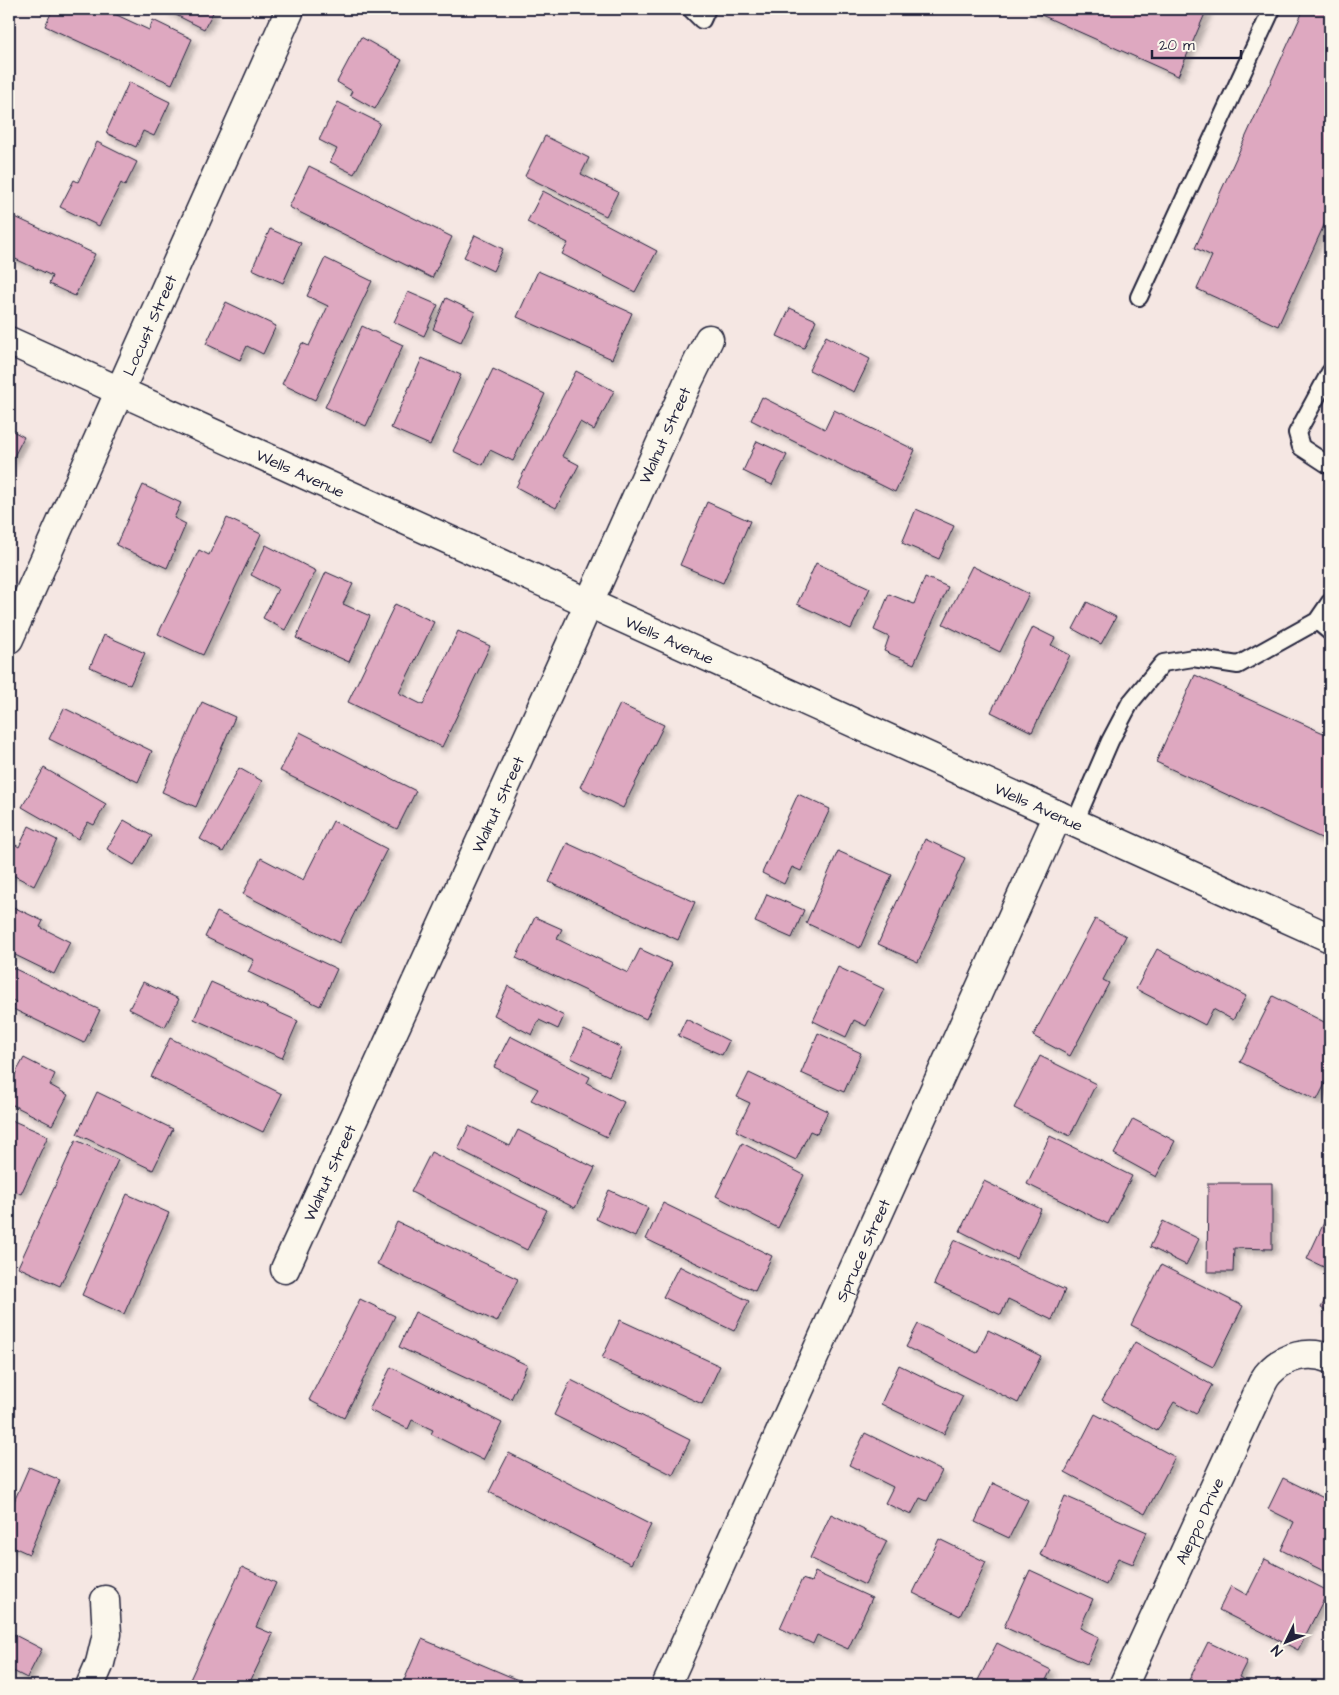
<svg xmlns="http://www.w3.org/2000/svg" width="1339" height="1695" viewBox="0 0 1339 1695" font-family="'Architects Daughter',sans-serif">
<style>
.building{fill:#dea8c0;stroke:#22223b;filter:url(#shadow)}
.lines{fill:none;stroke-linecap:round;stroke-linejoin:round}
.service-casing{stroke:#22223b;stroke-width:20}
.minor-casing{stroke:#22223b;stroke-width:31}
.service{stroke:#fbf7ec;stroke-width:16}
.minor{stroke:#fbf7ec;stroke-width:28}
.labels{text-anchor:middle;stroke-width:4;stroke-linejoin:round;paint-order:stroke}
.street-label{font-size:16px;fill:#22223b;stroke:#fbf7ec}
</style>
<defs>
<filter id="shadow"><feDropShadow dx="4.5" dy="4.5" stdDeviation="2.5" flood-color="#0004"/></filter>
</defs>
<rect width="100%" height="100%" fill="#f5e7e3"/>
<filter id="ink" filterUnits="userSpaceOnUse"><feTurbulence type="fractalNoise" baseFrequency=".02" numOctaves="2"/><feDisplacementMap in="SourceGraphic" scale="10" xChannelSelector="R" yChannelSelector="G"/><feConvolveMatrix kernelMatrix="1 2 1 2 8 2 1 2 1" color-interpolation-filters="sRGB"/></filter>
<g filter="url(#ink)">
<path class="building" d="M 53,9 L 104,9 L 149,30 L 153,20 L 192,39 L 172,84 L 45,26 Z
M 164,9 L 215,9 L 204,29 Z
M 1028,9 L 1207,9 L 1178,76 Z
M 1304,9 L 1323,9 L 1330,12 L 1330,212 L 1278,326 L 1197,289 L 1212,256 L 1195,248 Z
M 361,37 L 402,60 L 375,109 L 350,95 L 352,91 L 337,82 Z
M 129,82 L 170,102 L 154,136 L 143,131 L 136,147 L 106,133 Z
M 338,102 L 380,123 L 354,174 L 330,162 L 337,149 L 319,140 Z
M 545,136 L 589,158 L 581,174 L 618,192 L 606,216 L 525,176 Z
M 97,142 L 137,162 L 125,186 L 121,183 L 99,226 L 60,207 L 74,180 L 78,182 Z
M 309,166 L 452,237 L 432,278 L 289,207 Z
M 543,191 L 657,251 L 635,292 L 562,254 L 568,243 L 527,222 Z
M 13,216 L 95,254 L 75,296 L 49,284 L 52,276 L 9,256 L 9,224 Z
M 270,229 L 301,243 L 283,283 L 252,269 Z
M 475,235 L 503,249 L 493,271 L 464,257 Z
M 325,258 L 372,281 L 315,400 L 282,384 L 302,343 L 309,346 L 328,306 L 307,296 Z
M 538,271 L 632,313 L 612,359 L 517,317 Z
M 408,292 L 438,305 L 424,336 L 394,322 Z
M 446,298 L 475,312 L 461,342 L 433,329 Z
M 226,302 L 276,326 L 263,354 L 247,346 L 240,360 L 206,344 Z
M 790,308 L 816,320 L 804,348 L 777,336 Z
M 362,326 L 403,345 L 366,426 L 325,407 Z
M 826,336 L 870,359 L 854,392 L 809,370 Z
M 422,358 L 461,375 L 430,445 L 391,428 Z
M 493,369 L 545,394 L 513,461 L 490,450 L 483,465 L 453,451 Z
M 576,371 L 614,391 L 594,430 L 580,422 L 562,456 L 579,465 L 556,508 L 516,487 Z
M 762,397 L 825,429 L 834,410 L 915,450 L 895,492 L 751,420 Z
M 9,429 L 24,437 L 9,466 Z
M 757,441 L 787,455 L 772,485 L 743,471 Z
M 143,485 L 181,503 L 174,518 L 186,524 L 167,568 L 116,545 Z
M 707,502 L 750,521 L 723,583 L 680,565 Z
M 916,509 L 954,526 L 939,559 L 902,543 Z
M 227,518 L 261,534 L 203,655 L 158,634 L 199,550 L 209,555 Z
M 266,545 L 316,571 L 285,630 L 263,618 L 278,589 L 251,575 Z
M 816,563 L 870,588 L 851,629 L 797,604 Z
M 972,566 L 1029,594 L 1000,652 L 943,624 Z
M 326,572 L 353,584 L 343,604 L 370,616 L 349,662 L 296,638 Z
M 925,577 L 948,587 L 914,664 L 884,651 L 889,637 L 874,630 L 889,594 L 914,604 Z
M 1087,602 L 1116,617 L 1101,644 L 1073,629 Z
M 395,604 L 434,622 L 399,693 L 423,705 L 458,631 L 490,646 L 442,747 L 348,702 Z
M 1033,627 L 1055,638 L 1051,645 L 1070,655 L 1032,732 L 991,712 Z
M 104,635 L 145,653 L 130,685 L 90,667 Z
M 1195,675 L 1330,736 L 1330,842 L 1156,762 Z
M 202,702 L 235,717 L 196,807 L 162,792 Z
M 620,704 L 664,725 L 623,808 L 580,787 Z
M 64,708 L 152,751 L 138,782 L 49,739 Z
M 300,732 L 416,791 L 397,829 L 280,771 Z
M 44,768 L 106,804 L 94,825 L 88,822 L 78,839 L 22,807 Z
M 239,768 L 262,781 L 223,852 L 200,839 Z
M 798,794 L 830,809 L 801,871 L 792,867 L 784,884 L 762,873 Z
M 124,820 L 152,836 L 134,865 L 107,849 Z
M 333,821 L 387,849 L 339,943 L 243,894 L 261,858 L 303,880 Z
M 29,826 L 57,840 L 34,886 L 9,873 L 9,841 L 19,847 Z
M 925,839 L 965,858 L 918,962 L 878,944 Z
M 567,843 L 695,902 L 678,940 L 549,882 Z
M 838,851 L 892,875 L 860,948 L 806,923 Z
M 767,894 L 804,910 L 792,938 L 755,922 Z
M 9,905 L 43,921 L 40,927 L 70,942 L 54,974 L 9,952 Z
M 217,912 L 337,969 L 320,1006 L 248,972 L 254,960 L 205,937 Z
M 535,917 L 562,929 L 557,939 L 628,973 L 640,949 L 672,964 L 646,1019 L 516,958 Z
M 1095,919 L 1126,936 L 1103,980 L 1109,983 L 1070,1056 L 1033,1036 Z
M 1157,949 L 1246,996 L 1233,1020 L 1213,1009 L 1205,1025 L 1136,989 Z
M 9,966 L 100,1010 L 84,1043 L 13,1009 L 16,1002 L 9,999 Z
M 838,967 L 884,989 L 866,1026 L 854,1020 L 846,1037 L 813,1021 Z
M 143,982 L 179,999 L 165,1027 L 129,1009 Z
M 211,982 L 298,1021 L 282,1058 L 194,1019 Z
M 508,986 L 564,1016 L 558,1029 L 539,1020 L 532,1035 L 494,1015 Z
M 1273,996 L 1330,1025 L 1330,1074 L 1317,1100 L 1240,1062 Z
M 686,1019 L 729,1041 L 722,1055 L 678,1036 Z
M 584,1030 L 622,1048 L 609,1076 L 571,1058 Z
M 818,1033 L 861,1053 L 844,1092 L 801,1073 Z
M 510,1036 L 590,1077 L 587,1083 L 624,1102 L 607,1137 L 531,1100 L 538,1089 L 494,1067 Z
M 170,1038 L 282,1094 L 263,1132 L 151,1077 Z
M 1040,1056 L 1096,1084 L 1070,1136 L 1014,1108 Z
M 24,1058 L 55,1074 L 50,1085 L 68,1095 L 52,1125 L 9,1103 L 9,1073 L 14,1076 Z
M 749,1073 L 828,1111 L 817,1134 L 810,1131 L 796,1160 L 736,1131 L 750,1103 L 737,1097 Z
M 97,1092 L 173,1129 L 153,1170 L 77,1134 Z
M 9,1119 L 48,1136 L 21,1194 L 9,1188 Z
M 1133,1119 L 1175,1141 L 1156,1177 L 1114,1154 Z
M 469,1126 L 510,1146 L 518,1130 L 595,1168 L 575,1208 L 458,1149 Z
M 1050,1136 L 1132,1176 L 1108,1224 L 1027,1184 Z
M 76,1140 L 118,1160 L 60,1286 L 18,1267 Z
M 742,1143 L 804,1175 L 778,1228 L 716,1196 Z
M 431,1152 L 547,1210 L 527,1250 L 411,1192 Z
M 984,1181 L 1041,1209 L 1016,1259 L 960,1231 Z
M 1208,1183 L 1272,1183 L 1272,1249 L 1234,1248 L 1233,1272 L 1207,1272 Z
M 609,1190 L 648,1208 L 635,1237 L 596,1219 Z
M 127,1194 L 169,1213 L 124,1314 L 82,1295 Z
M 663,1203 L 772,1256 L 755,1291 L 646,1239 Z
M 1329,1212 L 1330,1212 L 1330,1270 L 1307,1259 Z
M 1163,1221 L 1199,1239 L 1186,1265 L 1150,1247 Z
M 397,1222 L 518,1279 L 497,1322 L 377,1264 Z
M 954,1240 L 1065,1290 L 1052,1320 L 1008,1299 L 1001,1315 L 934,1284 Z
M 1161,1265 L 1243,1306 L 1213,1367 L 1131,1325 Z
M 679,1266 L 749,1301 L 734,1331 L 663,1297 Z
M 1330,1288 L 1330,1313 L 1321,1308 Z
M 360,1299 L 395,1316 L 344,1418 L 309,1400 Z
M 415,1312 L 527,1365 L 511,1399 L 399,1347 Z
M 620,1320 L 720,1366 L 702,1404 L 602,1358 Z
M 918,1324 L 977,1353 L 988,1330 L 1041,1356 L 1018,1403 L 906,1347 Z
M 1135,1342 L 1212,1385 L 1196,1414 L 1174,1402 L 1157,1431 L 1102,1400 Z
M 899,1365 L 963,1396 L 944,1434 L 881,1404 Z
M 391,1367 L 502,1423 L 483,1460 L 431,1434 L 433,1430 L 412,1420 L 408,1429 L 369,1410 Z
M 571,1380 L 690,1440 L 673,1475 L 554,1415 Z
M 1095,1414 L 1175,1457 L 1145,1514 L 1065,1472 Z
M 865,1433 L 942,1471 L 927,1501 L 920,1498 L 911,1515 L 885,1503 L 893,1487 L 849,1465 Z
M 509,1453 L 651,1525 L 631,1564 L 489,1492 Z
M 29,1467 L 60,1480 L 29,1554 L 9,1545 L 9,1513 Z
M 1283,1478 L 1330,1501 L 1330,1574 L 1281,1550 L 1294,1522 L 1268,1509 Z
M 993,1483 L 1028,1500 L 1009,1538 L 975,1522 Z
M 1065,1496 L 1147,1532 L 1133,1564 L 1118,1558 L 1106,1585 L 1040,1555 Z
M 831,1514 L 887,1541 L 865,1585 L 810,1558 Z
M 939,1539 L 986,1562 L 960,1616 L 913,1593 Z
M 1265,1559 L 1328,1591 L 1298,1650 L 1219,1610 L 1231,1586 L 1247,1595 Z
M 242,1567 L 276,1583 L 256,1627 L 273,1634 L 248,1686 L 187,1686 Z
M 1030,1570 L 1093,1599 L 1080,1628 L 1099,1637 L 1087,1664 L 1004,1627 Z
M 815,1572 L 872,1598 L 848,1649 L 817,1635 L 813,1644 L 780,1628 L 802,1579 L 811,1582 Z
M 9,1632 L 42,1649 L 27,1678 L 9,1669 Z
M 422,1639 L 532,1686 L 404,1686 L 402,1685 Z
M 1208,1642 L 1247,1661 L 1239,1677 L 1255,1685 L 1254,1686 L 1186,1686 Z
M 997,1643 L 1051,1670 L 1043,1686 L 975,1686 Z
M 1277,1679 L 1293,1686 L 1274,1686 Z"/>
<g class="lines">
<g class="service-casing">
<path id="service" d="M 691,9 L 702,20 L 707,9
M 1139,297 L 1272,9
M 1330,372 L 1297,433 L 1301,447 L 1330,466
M 1330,602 L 1317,621 L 1330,632
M 1075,822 L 1110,741 L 1130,703 L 1163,663 L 1193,658 L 1238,665 L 1317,621"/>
</g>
<g class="minor-casing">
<g id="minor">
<path id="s1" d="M 9,341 L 1330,938"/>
<path id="s2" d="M 9,639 L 289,12"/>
<path id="s3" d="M 285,1269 L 571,643 L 689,380 L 709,339"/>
<path d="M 90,1686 L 100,1663 L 107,1634 L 105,1600"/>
<path id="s4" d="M 666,1686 L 1058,815"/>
<path id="s5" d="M 1123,1686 L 1256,1397 C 1260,1389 1263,1379 1269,1373 C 1284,1356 1310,1350 1330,1359"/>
</g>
</g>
<use href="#service" class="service"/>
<use href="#minor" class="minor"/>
</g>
</g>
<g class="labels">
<g class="street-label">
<text dy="6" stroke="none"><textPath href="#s2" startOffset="344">Locust Street</textPath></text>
<text dy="6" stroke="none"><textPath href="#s3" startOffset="916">Walnut Street</textPath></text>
<text dy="6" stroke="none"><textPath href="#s1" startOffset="320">Wells Avenue</textPath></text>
<text dy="6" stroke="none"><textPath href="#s1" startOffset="725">Wells Avenue</textPath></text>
<text dy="6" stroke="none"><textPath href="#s3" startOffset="511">Walnut Street</textPath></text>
<text dy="6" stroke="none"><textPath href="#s1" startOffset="1130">Wells Avenue</textPath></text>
<text dy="6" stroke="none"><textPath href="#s3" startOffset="106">Walnut Street</textPath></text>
<text dy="6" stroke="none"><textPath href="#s4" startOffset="478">Spruce Street</textPath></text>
<text dy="6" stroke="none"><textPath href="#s5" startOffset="182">Aleppo Drive</textPath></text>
</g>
</g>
<rect width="1339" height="1695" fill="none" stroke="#fbf7ec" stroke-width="30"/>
<rect x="15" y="15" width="1309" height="1665" fill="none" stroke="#22223b" stroke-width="2" filter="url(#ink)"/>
<g transform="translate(1286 1642) rotate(227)" stroke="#fbf7ec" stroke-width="4" paint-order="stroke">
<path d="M0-4L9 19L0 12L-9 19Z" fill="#22223b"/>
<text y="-8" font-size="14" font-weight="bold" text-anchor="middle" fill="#22223b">N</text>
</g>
<path d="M1152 50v8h89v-8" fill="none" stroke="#22223b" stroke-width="2.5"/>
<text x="1159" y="50" font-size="15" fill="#22223b" stroke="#fbf7ec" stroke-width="4" paint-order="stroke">20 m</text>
</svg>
